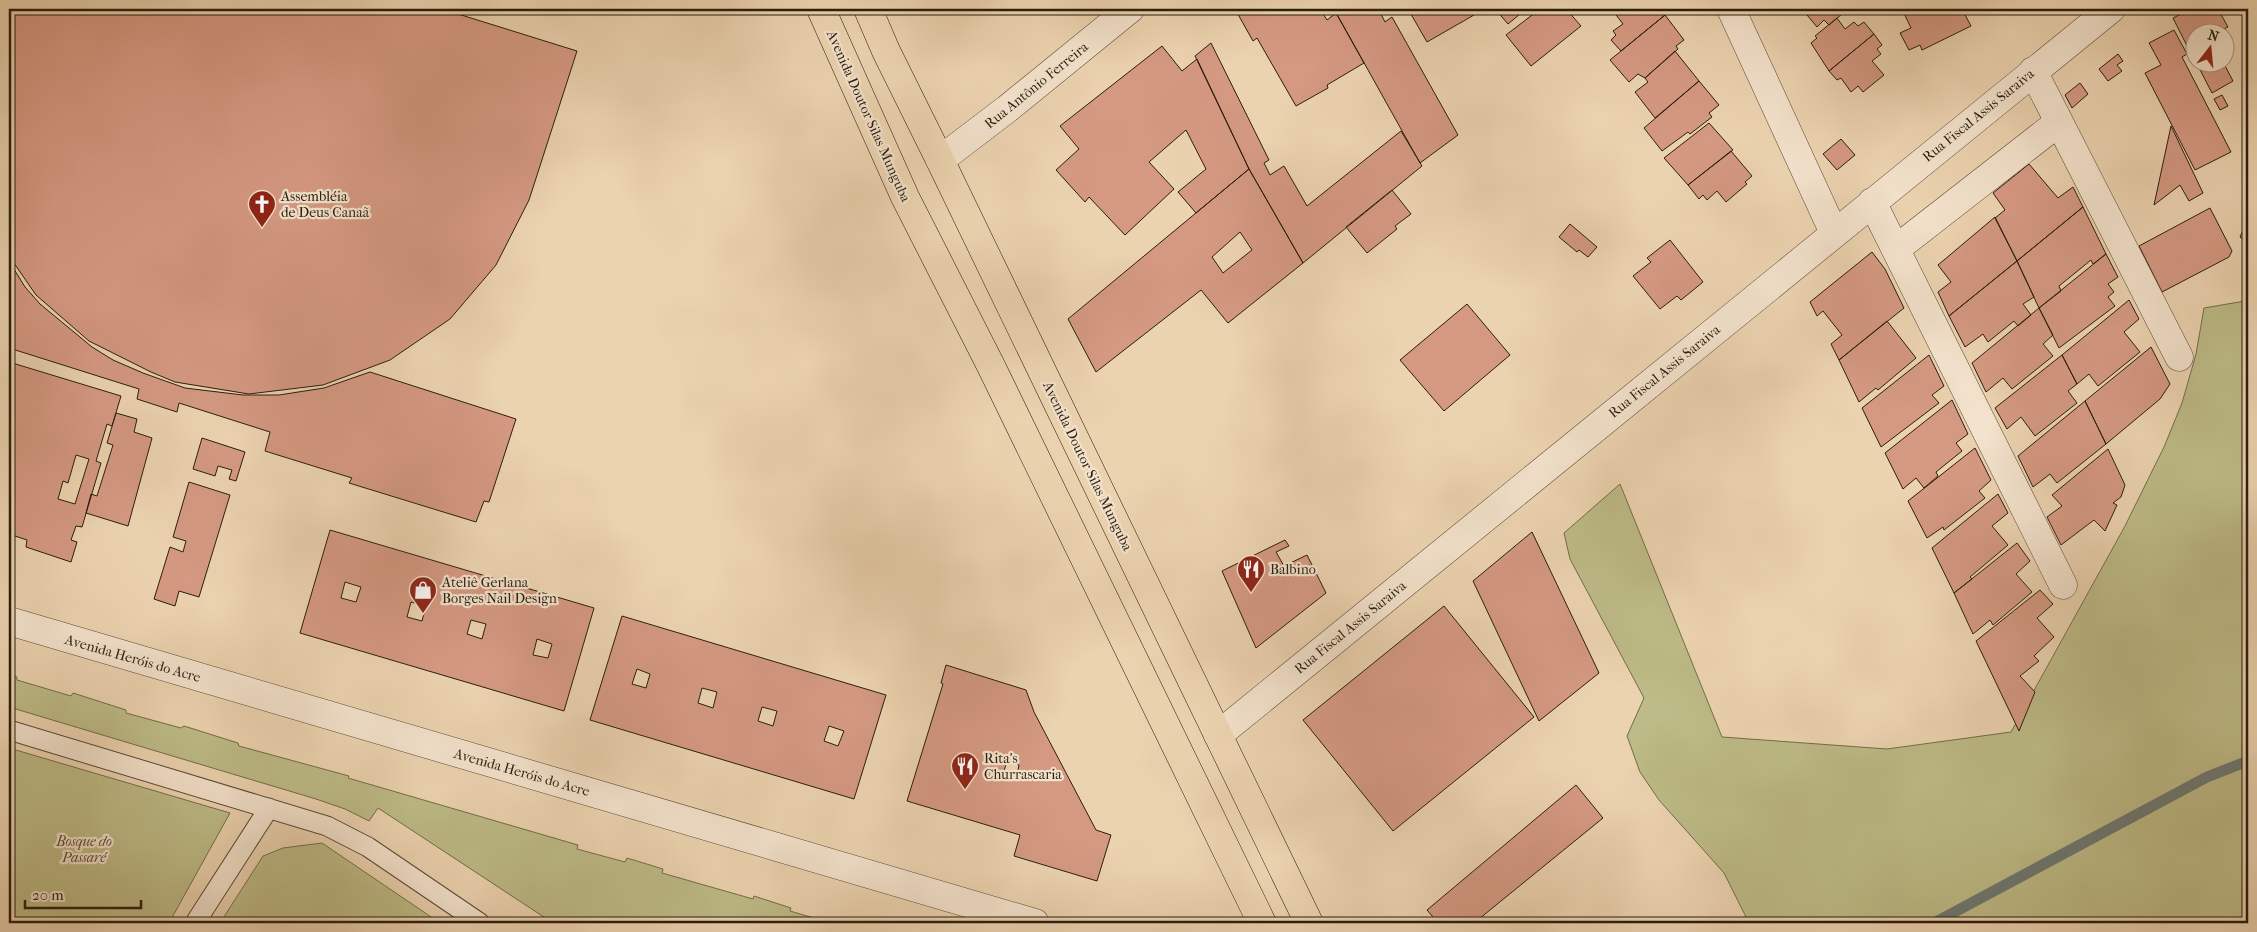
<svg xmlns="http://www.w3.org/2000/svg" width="2257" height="932" viewBox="0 0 2257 932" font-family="'IM FELL French Canon',serif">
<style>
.green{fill:#bdbb87;stroke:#736c4b}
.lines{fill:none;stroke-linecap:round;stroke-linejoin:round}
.stream{stroke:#6e7973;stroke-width:11}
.building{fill:#d59982;stroke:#291d0f;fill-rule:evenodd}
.lane-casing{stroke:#5a4a37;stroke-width:21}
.street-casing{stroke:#5a4a37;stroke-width:29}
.primary-casing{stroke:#291d0f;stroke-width:29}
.lane{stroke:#f3e2cc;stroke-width:19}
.street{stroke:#f3e2cc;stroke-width:28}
.primary{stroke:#ecd3b0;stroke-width:28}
.labels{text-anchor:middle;stroke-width:4.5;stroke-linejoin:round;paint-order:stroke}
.street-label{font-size:14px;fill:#291d0f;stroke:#f3e2cc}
.poi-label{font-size:14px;fill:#291d0f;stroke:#f3e2cc;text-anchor:start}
.park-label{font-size:14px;font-style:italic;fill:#554c33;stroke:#f3e2cc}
</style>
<rect width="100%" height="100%" fill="#ecd3b0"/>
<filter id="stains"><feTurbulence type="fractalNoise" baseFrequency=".004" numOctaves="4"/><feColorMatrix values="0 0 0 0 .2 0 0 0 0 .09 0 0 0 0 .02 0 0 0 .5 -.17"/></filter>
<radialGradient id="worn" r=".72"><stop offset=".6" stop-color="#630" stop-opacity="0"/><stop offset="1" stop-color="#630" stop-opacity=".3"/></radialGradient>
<path class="green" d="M 2245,301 L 2248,302 L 2248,923 L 1749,923 L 1724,873 L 1659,800 L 1640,772 L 1627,736 L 1644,698 L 1570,559 L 1564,533 L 1620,484 L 1722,737 L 1887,749 L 2011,732 L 2125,526 L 2164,447 L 2182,403 L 2196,354 L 2204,308 Z
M 9,674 L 17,677 L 17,680 L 71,696 L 73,693 L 126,710 L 126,713 L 181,728 L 184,726 L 238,743 L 239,746 L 349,776 L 348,778 L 578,845 L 577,849 L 625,862 L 627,858 L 663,869 L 662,873 L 753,899 L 754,896 L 791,908 L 790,911 L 831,923 L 553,923 L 378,808 L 369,821 L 345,809 L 316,799 L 9,707 Z
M 9,748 L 230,813 L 169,923 L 9,923 Z
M 322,843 L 440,923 L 220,923 L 263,856 L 283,848 Z"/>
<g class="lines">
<path class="stream" d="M 1934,923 L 2207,777 L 2248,761"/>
</g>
<path class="building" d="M 9,9 L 442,9 L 577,51 L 529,200 L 496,265 L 450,319 L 390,360 L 323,385 L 249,394 L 175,382 L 151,372 L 89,341 L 36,295 L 9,256 Z
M 1235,9 L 1320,9 L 1327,20 L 1336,13 L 1364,63 L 1327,85 L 1328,88 L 1296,106 L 1257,38 L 1253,41 Z
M 1334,9 L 1374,9 L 1376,11 L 1379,10 L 1385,22 L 1392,17 L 1458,135 L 1420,163 Z
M 1408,9 L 1471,9 L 1474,15 L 1427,42 Z
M 1495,9 L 1526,9 L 1508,24 Z
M 1540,9 L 1566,9 L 1581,26 L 1531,66 L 1506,35 Z
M 1615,9 L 1660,9 L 1665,15 L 1621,51 L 1611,40 L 1616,35 L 1613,31 L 1623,24 L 1613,11 Z
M 1802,9 L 1848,9 L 1829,25 L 1824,20 L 1817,27 Z
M 1902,9 L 1962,9 L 1971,26 L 1922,50 L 1920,45 L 1909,50 L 1900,33 L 1911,28 Z
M 2191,9 L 2196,11 L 2199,9 L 2218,9 L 2228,27 L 2217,32 L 2194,32 L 2194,60 L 2173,18 Z
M 1665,15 L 1684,40 L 1676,46 L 1678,49 L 1645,78 L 1638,74 L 1629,82 L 1610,60 Z
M 1837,18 L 1845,29 L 1854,22 L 1858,26 L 1864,22 L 1874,34 L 1829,71 L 1811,43 L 1817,38 L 1815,36 Z
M 2174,30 L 2187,54 L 2182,57 L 2231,152 L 2195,170 L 2145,73 L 2161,65 L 2149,43 Z
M 1874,34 L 1882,45 L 1877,49 L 1881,54 L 1872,61 L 1884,75 L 1863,92 L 1858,86 L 1851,92 L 1841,78 L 1837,80 L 1829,71 Z
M 1211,43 L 1269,160 L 1264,163 L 1270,175 L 1284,166 L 1307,206 L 1401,131 L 1422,166 L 1303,263 L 1249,169 L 1195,56 Z
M 1162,46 L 1182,71 L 1197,59 L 1249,169 L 1196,213 L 1178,192 L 1206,169 L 1186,130 L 1149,162 L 1174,189 L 1125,235 L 1089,197 L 1085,202 L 1056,170 L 1079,149 L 1060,126 Z
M 1675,51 L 1699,81 L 1655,118 L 1635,92 L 1648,82 L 1645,78 Z
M 2118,54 L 2123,61 L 2117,65 L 2122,71 L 2108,81 L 2099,69 Z
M 2196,62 L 2223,62 L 2233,81 L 2212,93 Z
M 1699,81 L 1719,105 L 1709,113 L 1712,117 L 1690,134 L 1688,132 L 1662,151 L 1644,128 Z
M 2080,83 L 2088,94 L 2072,108 L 2065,95 Z
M 2222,95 L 2228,106 L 2220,110 L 2214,99 Z
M 1709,123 L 1733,150 L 1688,185 L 1664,158 Z
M 2171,126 L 2203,193 L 2189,201 L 2180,185 L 2154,205 Z
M 1841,139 L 1855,155 L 1837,170 L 1823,154 Z
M 1731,151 L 1752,176 L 1745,182 L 1747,184 L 1726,202 L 1717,191 L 1707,200 L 1703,195 L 1699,199 L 1688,185 Z
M 2029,164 L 2058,198 L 2073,187 L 2083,207 L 2017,261 L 1995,218 L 2005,210 L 1993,193 Z
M 1249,169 L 1303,263 L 1228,323 L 1201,290 L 1096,372 L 1068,319 ZM 1240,232 L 1252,250 L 1223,273 L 1212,257 Z
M 1392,190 L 1411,214 L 1395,226 L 1397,229 L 1367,253 L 1346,227 Z
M 2083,207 L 2106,254 L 2093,264 L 2091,260 L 2059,286 L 2061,291 L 2039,308 L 2017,261 Z
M 2210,208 L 2232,251 L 2229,257 L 2162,292 L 2139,246 Z
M 1995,217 L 2017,261 L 1949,316 L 1938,292 L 1951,282 L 1938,265 Z
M 2248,219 L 2248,243 L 2240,237 Z
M 1570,224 L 1597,247 L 1588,257 L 1579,250 L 1577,252 L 1559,237 Z
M 1670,240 L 1703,282 L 1681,300 L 1677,296 L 1660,309 L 1633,276 L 1651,262 L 1647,258 Z
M 1872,252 L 1885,269 L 1904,308 L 1839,360 L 1831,344 L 1842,335 L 1823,311 L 1817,316 L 1810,302 Z
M 2106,254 L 2118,277 L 2108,284 L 2114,292 L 2108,297 L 2115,306 L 2059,348 L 2039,308 Z
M 9,261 L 25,287 L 40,304 L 92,347 L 113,360 L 143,373 L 185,388 L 243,395 L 279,395 L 324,388 L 370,372 L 516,419 L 489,502 L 484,501 L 476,522 L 349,483 L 352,478 L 265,451 L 270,432 L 179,403 L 177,412 L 137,399 L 139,389 L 9,348 Z
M 2017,261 L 2034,297 L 2023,304 L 2031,315 L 2018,326 L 2014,321 L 1988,342 L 1983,334 L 1965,347 L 1949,316 Z
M 2129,300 L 2139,319 L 2124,332 L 2140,352 L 2098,386 L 2089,374 L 2077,384 L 2062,355 Z
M 1467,304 L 1510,355 L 1444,411 L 1400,360 Z
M 2039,308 L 2053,335 L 2043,344 L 2053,356 L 2012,389 L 2003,378 L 1986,392 L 1972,363 Z
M 1887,321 L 1916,358 L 1878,390 L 1876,388 L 1859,402 L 1839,360 Z
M 2151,347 L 2170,384 L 2160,399 L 2106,444 L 2085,401 Z
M 1929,355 L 1944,386 L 1932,395 L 1939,403 L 1881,447 L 1862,408 Z
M 2062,355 L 2077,384 L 2068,391 L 2077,403 L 2035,436 L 2021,417 L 2007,429 L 1995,408 Z
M 9,362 L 121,396 L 112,426 L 107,424 L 96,461 L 101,463 L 82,527 L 76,526 L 71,540 L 77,542 L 71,562 L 26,547 L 27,540 L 9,534 ZM 76,455 L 89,459 L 75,504 L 58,499 L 63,481 L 68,483 Z
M 1952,400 L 1968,434 L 1956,443 L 1962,451 L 1936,472 L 1938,476 L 1924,488 L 1916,478 L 1903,489 L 1885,453 Z
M 2085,401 L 2106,444 L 2057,483 L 2050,474 L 2033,487 L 2018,456 Z
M 116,413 L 137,419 L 134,432 L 152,438 L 128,526 L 86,513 L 91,494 L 97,496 L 113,445 L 107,443 Z
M 202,438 L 245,452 L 236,481 L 229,479 L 232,470 L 218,466 L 215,476 L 193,469 Z
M 1975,448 L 1991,480 L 1979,491 L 1985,498 L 1944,530 L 1943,527 L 1927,538 L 1908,501 Z
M 2108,449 L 2125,485 L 2121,497 L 2113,503 L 2117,505 L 2105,531 L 2094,520 L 2061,545 L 2047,517 L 2062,506 L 2052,495 Z
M 189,482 L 230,495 L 199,597 L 179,591 L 175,606 L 154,599 L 170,547 L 183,552 L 186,541 L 173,537 Z
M 1998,494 L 2008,513 L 1992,526 L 2008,545 L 1970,577 L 1972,579 L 1954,593 L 1932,548 Z
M 330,530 L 594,608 L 564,711 L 300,633 ZM 345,582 L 361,587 L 356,602 L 341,598 ZM 411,602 L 426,606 L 422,621 L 407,617 ZM 471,620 L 486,624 L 482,639 L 467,634 ZM 537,639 L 552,644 L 548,658 L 533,655 Z
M 1532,532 L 1599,673 L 1539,721 L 1473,581 Z
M 1285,540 L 1289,546 L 1276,552 L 1284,566 L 1307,555 L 1326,593 L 1256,648 L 1222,571 Z
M 2017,543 L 2030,561 L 2016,574 L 2032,592 L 1993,625 L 1990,620 L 1973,634 L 1954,593 Z
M 2040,590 L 2053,604 L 2037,618 L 2054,637 L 2034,656 L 2039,661 L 2020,676 L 2035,692 L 2019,731 L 1976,641 Z
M 1444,606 L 1534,717 L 1393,831 L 1303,720 Z
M 622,616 L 886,695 L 854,799 L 590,720 ZM 637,669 L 650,674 L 646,688 L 632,684 ZM 702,688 L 717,692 L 713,708 L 698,703 ZM 762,707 L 777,711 L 773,726 L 758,721 ZM 829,726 L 844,731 L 838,746 L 824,741 Z
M 946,665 L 1026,690 L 1034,712 L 1096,830 L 1111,835 L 1097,881 L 1014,856 L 1020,835 L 907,801 L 943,684 L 941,683 ZM 1007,761 L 1019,765 L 1017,775 L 1004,771 Z
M 1576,785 L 1603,818 L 1474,923 L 1438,923 L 1427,910 Z"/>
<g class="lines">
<g class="lane-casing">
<path id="lane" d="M 9,730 L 327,826 L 368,847 L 480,923
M 195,923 L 269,808"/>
</g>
<g class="street-casing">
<path id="street" d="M 1731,9 L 1834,233
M 2033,71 L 2179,357
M 940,160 L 1007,109 L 1130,9
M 1872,202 L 2063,585
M 1896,249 L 2059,122
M 9,621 L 1035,923
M 1218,735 L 2111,9"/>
</g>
<g class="primary-casing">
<path id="primary" d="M 821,9 L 905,197 L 991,366 L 1262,923
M 868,9 L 886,51 L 940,160 L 1309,923"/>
</g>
<use href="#lane" class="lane"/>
<use href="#street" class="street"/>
<use href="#primary" class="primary"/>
</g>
<defs>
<g id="church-pin" transform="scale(1.4375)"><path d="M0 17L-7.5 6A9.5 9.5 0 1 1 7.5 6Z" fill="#8f2418" stroke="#f3e2cc"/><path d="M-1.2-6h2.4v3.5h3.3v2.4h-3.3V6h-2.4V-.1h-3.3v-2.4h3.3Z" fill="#fff"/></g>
<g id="restaurant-pin" transform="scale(1.4375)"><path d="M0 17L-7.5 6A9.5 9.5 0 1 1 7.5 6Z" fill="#8f2418" stroke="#f3e2cc"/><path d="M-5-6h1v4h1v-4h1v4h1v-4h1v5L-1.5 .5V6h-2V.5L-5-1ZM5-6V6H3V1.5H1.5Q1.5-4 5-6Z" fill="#fff"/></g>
<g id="shop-pin" transform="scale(1.4375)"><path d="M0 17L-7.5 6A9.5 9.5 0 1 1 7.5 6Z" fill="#8f2418" stroke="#f3e2cc"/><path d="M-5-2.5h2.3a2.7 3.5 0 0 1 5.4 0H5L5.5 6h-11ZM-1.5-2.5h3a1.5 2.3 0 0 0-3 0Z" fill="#fff"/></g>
</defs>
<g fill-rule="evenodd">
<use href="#church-pin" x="262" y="204"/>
<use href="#restaurant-pin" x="1251" y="569"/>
<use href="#shop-pin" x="423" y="590"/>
<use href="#restaurant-pin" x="965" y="766"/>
</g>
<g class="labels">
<g class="street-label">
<text transform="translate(1036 85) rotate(-39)" y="5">Rua Antônio Ferreira</text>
<text transform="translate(1978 115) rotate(-39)" y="5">Rua Fiscal Assis Saraiva</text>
<text transform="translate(869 116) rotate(66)" y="5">Avenida Doutor Silas Munguba</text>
<text transform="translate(1664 371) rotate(-39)" y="5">Rua Fiscal Assis Saraiva</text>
<text transform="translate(1088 466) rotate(64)" y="5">Avenida Doutor Silas Munguba</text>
<text transform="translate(1350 627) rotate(-39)" y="5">Rua Fiscal Assis Saraiva</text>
<text transform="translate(133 658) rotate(16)" y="5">Avenida Heróis do Acre</text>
<text transform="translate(522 772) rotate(16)" y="5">Avenida Heróis do Acre</text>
</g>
<g class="poi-label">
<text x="281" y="201">Assembléia<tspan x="281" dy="16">de Deus Canaã</tspan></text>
<text x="1270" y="574">Balbino</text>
<text x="442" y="587">Ateliê Gerlana<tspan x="442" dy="16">Borges Nail Design</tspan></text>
<text x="984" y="763">Rita's<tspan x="984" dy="16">Churrascaria</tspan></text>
</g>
<g class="park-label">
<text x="84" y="846">Bosque do<tspan x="84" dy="16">Passaré</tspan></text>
</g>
</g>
<rect width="2257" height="932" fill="none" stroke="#ecd3b0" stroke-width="30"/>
<rect x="10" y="10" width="2237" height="912" fill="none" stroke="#291d0f" stroke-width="2.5"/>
<rect x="15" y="15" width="2227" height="902" fill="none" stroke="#291d0f"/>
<g transform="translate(2210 48) rotate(16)"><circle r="24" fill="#f3e2cc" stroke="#a29380"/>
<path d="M0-4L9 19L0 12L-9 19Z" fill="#8f2418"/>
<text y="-8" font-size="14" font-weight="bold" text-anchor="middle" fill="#291d0f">N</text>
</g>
<path d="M25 900v8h116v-8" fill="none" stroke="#291d0f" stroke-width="2.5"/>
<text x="32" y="900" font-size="15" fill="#291d0f" stroke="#f3e2cc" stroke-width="4" paint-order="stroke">20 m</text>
<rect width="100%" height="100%" filter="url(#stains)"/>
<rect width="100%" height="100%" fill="url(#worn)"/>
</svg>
